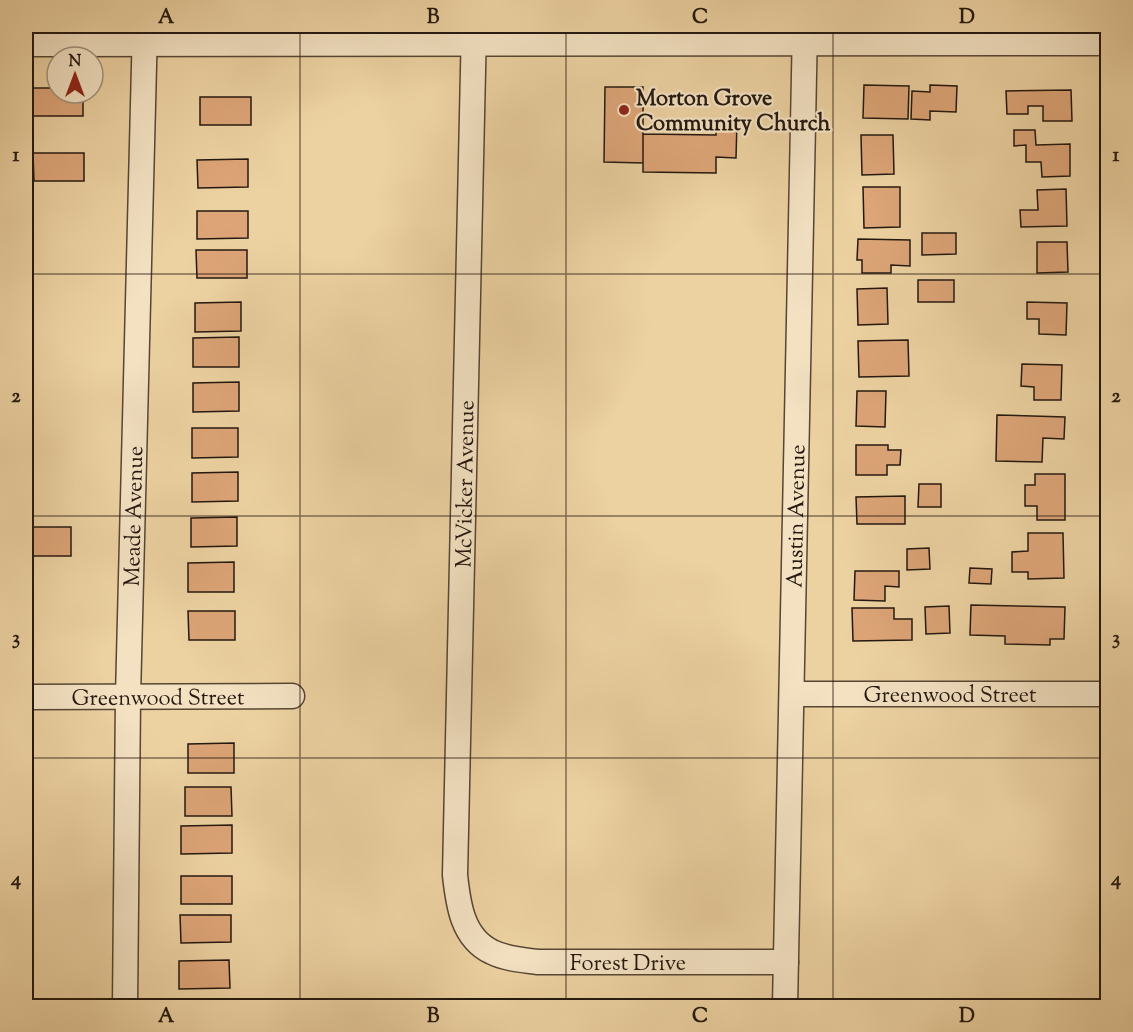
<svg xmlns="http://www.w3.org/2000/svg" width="1133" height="1032" viewBox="0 0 1133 1032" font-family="'Sorts Mill Goudy',serif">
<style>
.building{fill:#dca477;stroke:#241810;stroke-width:1.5}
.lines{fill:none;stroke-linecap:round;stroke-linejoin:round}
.minor-casing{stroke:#564634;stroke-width:27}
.minor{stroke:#f3e1c2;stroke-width:24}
.grid{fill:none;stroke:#241810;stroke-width:1.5;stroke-opacity:0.55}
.poi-dot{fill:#8f2418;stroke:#f3e1c2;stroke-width:2}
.labels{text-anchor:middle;stroke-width:4.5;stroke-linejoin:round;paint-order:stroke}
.poi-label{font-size:22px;font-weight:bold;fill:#241810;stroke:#f3e1c2;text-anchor:start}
.street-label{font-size:22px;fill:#241810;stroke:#f3e1c2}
.neatline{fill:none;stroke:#241810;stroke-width:2}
.grid-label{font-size:20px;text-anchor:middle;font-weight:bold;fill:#241810}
</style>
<rect width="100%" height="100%" fill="#ecd1a1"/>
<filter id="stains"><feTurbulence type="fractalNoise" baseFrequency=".00333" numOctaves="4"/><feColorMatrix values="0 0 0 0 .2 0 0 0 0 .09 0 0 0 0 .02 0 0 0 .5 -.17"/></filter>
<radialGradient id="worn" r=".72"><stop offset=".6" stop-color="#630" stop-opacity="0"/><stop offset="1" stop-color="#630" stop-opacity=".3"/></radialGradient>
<path class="building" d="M 864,85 L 909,86 L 908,119 L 863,118 Z
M 930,85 L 957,86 L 956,112 L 930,111 L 930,120 L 911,119 L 912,91 L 930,92 Z
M 605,87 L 643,87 L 643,163 L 604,162 Z
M 32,88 L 57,88 L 57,93 L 83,93 L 83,116 L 32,116 Z
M 1071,90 L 1072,121 L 1043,121 L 1043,106 L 1028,106 L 1028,114 L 1007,114 L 1006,91 Z
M 200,97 L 251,97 L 251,125 L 200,125 Z
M 716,121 L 737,121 L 736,158 L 716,157 L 716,173 L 643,172 L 643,134 L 716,135 Z
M 1014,130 L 1035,130 L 1036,145 L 1070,144 L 1070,176 L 1042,177 L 1041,162 L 1026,162 L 1026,145 L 1014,146 Z
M 861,135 L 893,135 L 894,174 L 862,175 Z
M 33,153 L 84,153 L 84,181 L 34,181 Z
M 248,159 L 248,187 L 198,188 L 197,160 Z
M 863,187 L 900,187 L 900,227 L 864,228 Z
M 1066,189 L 1067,226 L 1021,227 L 1020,210 L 1038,210 L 1037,190 Z
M 197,211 L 248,211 L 248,238 L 197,239 Z
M 922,233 L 956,233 L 956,254 L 922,255 Z
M 858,239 L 910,240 L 910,266 L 891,265 L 891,273 L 862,273 L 862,260 L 857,260 Z
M 1037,242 L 1067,242 L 1068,272 L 1037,273 Z
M 196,250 L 247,250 L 247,278 L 197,278 Z
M 918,280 L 954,280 L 954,302 L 918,302 Z
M 887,288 L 888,324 L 858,325 L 857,289 Z
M 241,302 L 241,331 L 195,332 L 195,303 Z
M 1027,302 L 1067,303 L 1066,335 L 1039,334 L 1039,319 L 1027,319 Z
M 239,337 L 239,367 L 193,367 L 193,338 Z
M 908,340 L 909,376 L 859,377 L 858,341 Z
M 1022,364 L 1062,365 L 1061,400 L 1034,400 L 1034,387 L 1021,386 Z
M 239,382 L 239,411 L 193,412 L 193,383 Z
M 857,391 L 886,391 L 885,427 L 856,426 Z
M 997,415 L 1065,417 L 1064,439 L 1043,438 L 1042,462 L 996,461 Z
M 192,428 L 238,428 L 238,457 L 192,458 Z
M 856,445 L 888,445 L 888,450 L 901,450 L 900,465 L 887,465 L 887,475 L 856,475 Z
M 238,472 L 238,501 L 192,502 L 192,473 Z
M 1035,474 L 1065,474 L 1065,520 L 1037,520 L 1037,506 L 1025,506 L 1025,485 L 1035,485 Z
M 919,484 L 941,484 L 941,507 L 918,507 Z
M 905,496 L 905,524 L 857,524 L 856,497 Z
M 237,517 L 237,546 L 191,547 L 191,518 Z
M 26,527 L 71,527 L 71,556 L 26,556 Z
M 1028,533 L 1063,533 L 1064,578 L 1028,579 L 1028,572 L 1012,572 L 1012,552 L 1028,551 Z
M 929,548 L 930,569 L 907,570 L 907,549 Z
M 234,562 L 234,592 L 188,592 L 188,563 Z
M 970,568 L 992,569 L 991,584 L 969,583 Z
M 855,571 L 899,571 L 899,587 L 885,586 L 885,601 L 854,600 Z
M 971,605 L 1065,607 L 1064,639 L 1050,639 L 1050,645 L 1005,644 L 1005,636 L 970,635 Z
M 949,606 L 950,633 L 926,634 L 925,607 Z
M 852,608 L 894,608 L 894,619 L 912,619 L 912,640 L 853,641 Z
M 188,611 L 235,611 L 235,640 L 189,640 Z
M 234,743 L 234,773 L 188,773 L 188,744 Z
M 185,787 L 231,787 L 232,816 L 185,816 Z
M 232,825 L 232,853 L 181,854 L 181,826 Z
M 181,876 L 232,876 L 232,904 L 181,904 Z
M 180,915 L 231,915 L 231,942 L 181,943 Z
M 229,960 L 230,988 L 179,989 L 179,961 Z
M 178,999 L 229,999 L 229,1006 L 178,1006 Z"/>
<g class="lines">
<g class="minor-casing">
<g id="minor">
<path id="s1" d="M 474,26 L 455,875 C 458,903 462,938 492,952 C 506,959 523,960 538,962 L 786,962"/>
<path d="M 26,44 L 1108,43"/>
<path id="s2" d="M 792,694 L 1108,694"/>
<path id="s3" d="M 26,697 L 292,696"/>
<path id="s4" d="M 125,1006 L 128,697 L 145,26"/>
<path id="s5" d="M 785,1006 L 805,26"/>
</g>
</g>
<use href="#minor" class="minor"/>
</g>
<path class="grid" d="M 300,26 L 300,1006M 566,26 L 566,1006M 833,26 L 833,1006M 26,274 L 1108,274M 26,516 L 1108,516M 26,758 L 1108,758"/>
<circle class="poi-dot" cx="624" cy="110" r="6"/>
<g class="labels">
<g class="poi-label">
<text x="636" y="105">Morton Grove<tspan x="636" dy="25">Community Church</tspan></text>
</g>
<g class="street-label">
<text transform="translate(464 484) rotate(-89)" y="8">McVicker Avenue</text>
<text dy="8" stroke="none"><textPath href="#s4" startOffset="490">Meade Avenue</textPath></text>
<text dy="8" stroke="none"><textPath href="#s5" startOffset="490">Austin Avenue</textPath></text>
<text dy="8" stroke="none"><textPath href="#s2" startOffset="158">Greenwood Street</textPath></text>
<text dy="8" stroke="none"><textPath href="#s3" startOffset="132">Greenwood Street</textPath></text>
<text dy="8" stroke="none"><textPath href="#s1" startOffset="1076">Forest Drive</textPath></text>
</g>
</g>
<rect width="1133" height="1032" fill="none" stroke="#ecd1a1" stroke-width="66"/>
<g transform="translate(75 75)"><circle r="28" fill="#f3e1c2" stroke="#a0917b" stroke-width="1.5"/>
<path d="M0-4.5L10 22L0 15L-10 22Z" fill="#8f2418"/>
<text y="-9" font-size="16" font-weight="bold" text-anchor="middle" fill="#241810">N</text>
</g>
<rect x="33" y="33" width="1067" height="966" class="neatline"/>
<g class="grid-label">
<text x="166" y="23">A</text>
<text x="433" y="23">B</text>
<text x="700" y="23">C</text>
<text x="967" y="23">D</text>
<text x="16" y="161">1</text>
<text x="1116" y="161">1</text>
<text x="16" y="402">2</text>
<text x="1116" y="402">2</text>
<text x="16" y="644">3</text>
<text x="1116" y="644">3</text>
<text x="16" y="885">4</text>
<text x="1116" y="885">4</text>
<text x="166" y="1022">A</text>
<text x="433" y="1022">B</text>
<text x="700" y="1022">C</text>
<text x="967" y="1022">D</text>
</g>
<rect width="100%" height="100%" filter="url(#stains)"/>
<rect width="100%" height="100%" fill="url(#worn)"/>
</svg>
